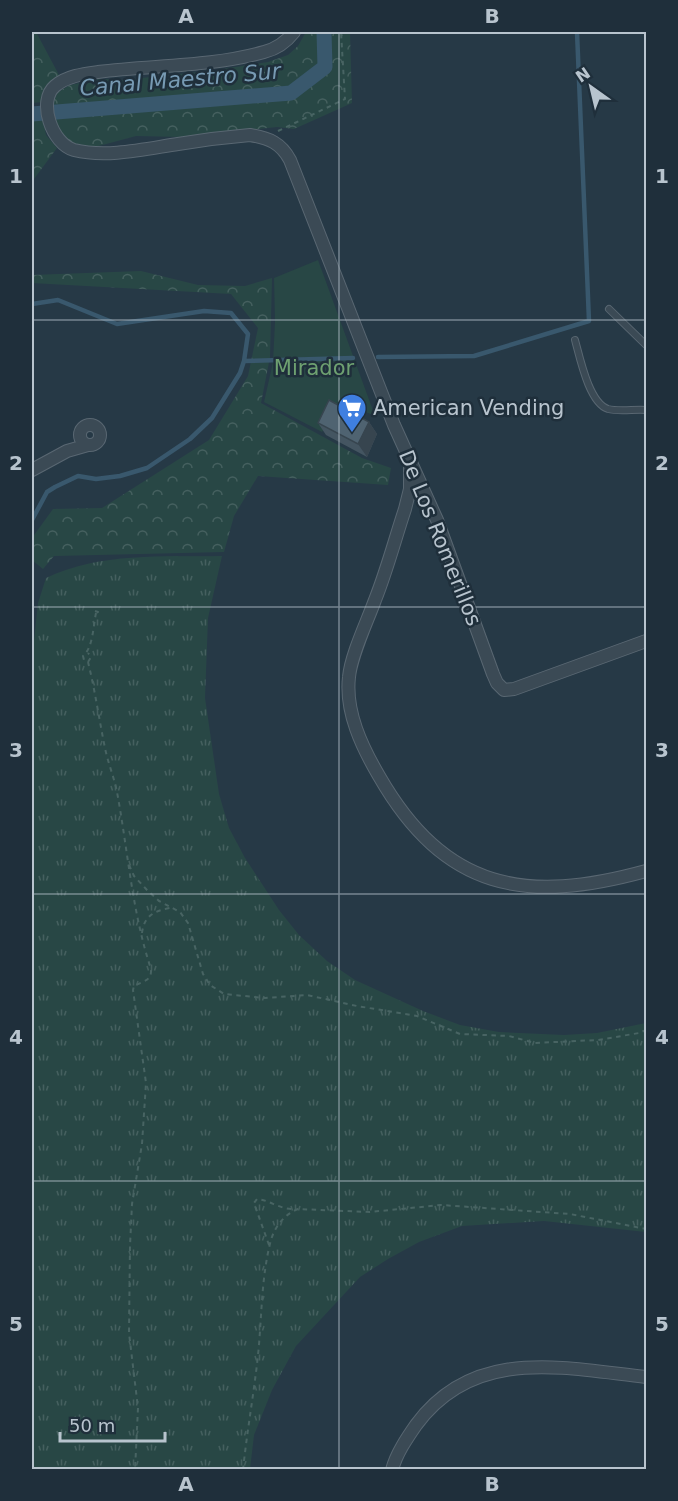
<svg xmlns="http://www.w3.org/2000/svg" width="678" height="1501" viewBox="0 0 678 1501" font-family="'DejaVu Sans',sans-serif">
<style>
.grass{fill:url(#grass-tufts)}
.forest{fill:url(#forest-crowns)}
.green{fill:#284745}
.lines{fill:none;stroke-linecap:round;stroke-linejoin:round}
.stream{stroke:#39586d;stroke-width:4.5}
.canal{stroke:#39586d;stroke-width:15}
.lane-casing{stroke:#596772;stroke-width:8}
.street-casing{stroke:#596772;stroke-width:14}
.path{stroke:#486463;stroke-width:2;stroke-dasharray:4.5 4.5;stroke-linecap:butt}
.lane{stroke:#3b4a55;stroke-width:6}
.street{stroke:#3b4a55;stroke-width:12}
.wall{fill:#445561}
.shaded-wall{fill:#37454f}
.building{fill:#4f6371;stroke:#37454f;stroke-width:1.5}
.grid{fill:none;stroke:#b8c4ce;stroke-width:1.5;stroke-opacity:0.55}
.labels{text-anchor:middle;stroke-width:5;stroke-linejoin:round;paint-order:stroke}
.park-label{font-size:21px;fill:#6ea171;stroke:#1f2f3b}
.poi-label{font-size:21px;fill:#b8c4ce;stroke:#1f2f3b;text-anchor:start}
.street-label{font-size:21px;fill:#b8c4ce;stroke:#1f2f3b}
.water-label{font-size:22px;font-style:italic;fill:#779ab3;stroke:#1f2f3b}
.neatline{fill:none;stroke:#b8c4ce;stroke-width:2}
.grid-label{font-size:20px;text-anchor:middle;font-weight:bold;fill:#b8c4ce}
</style>
<defs>
<pattern id="grass-tufts" width="24" height="20" patternUnits="userSpaceOnUse" patternTransform="scale(1.5)"><rect width="24" height="20" fill="#284745"/><path d="M3 7l-1-3M5 7V3M7 7l1-3M15 17l-1-3M17 17v-4M19 17l1-3" fill="none" stroke="#45605f"/></pattern>
<pattern id="forest-crowns" width="20" height="18" patternUnits="userSpaceOnUse" patternTransform="scale(1.5)"><rect width="20" height="18" fill="#284745"/><path d="M2 6a3 3 0 1 1 6 0M12 15a3 3 0 1 1 6 0" fill="none" stroke="#45605f"/></pattern>
</defs>
<rect width="100%" height="100%" fill="#263946"/>
<path class="grass" d="M 222,556 L 208,618 L 205,698 L 219,794 L 229,828 L 245,858 L 279,910 L 299,935 L 327,961 L 355,980 L 423,1011 L 460,1025 L 499,1032 L 564,1035 L 597,1033 L 646,1023 L 646,1232 L 544,1221 L 462,1226 L 419,1242 L 388,1259 L 360,1277 L 296,1346 L 272,1390 L 254,1435 L 250,1469 L 32,1469 L 32,659 L 38,603 L 46,578 C 100,552 164,557 222,556 Z"/>
<path class="forest" d="M 32,32 L 36,32 L 59,75 C 49,83 44,89 42,102 L 32,103 Z
M 306,32 L 350,32 L 352,103 L 294,129 L 277,127 L 183,137 L 136,136 L 95,147 L 80,146 L 68,141 L 61,135 L 53,120 L 53,102 L 58,92 L 70,85 L 100,79 L 122,80 L 210,71 L 268,62 L 288,55 L 298,46 Z
M 43,119 L 46,135 L 57,148 L 34,179 L 32,179 L 32,120 Z
M 141,271 L 198,285 L 245,286 L 272,278 L 270,357 L 261,403 L 362,458 L 391,468 L 388,485 L 258,476 L 234,516 L 224,552 L 54,556 L 43,569 L 32,560 L 32,538 L 53,509 L 102,508 L 209,440 L 248,376 L 258,328 L 231,294 L 32,283 L 32,275 Z"/>
<path class="green" d="M 318,260 L 375,416 L 340,401 L 322,432 L 264,402 L 273,362 L 275,322 L 274,278 Z"/>
<g class="lines">
<path class="stream" d="M 32,304 L 58,300 L 117,324 L 204,311 L 231,313 L 248,334 L 244,361 L 353,358
M 378,357 L 474,356 L 589,321 L 577,32
M 32,520 L 47,492 L 55,487 L 78,476 L 96,479 L 120,476 L 147,468 L 190,439 L 212,418 L 240,373 L 244,361"/>
<path class="canal" d="M 32,114 L 291,93 L 325,67 L 324,32"/>
<g class="lane-casing">
<path id="lane" d="M 609,309 L 646,345
M 575,340 C 580,358 589,403 608,409 C 619,412 635,409 646,410"/>
</g>
<g class="street-casing">
<path id="street" d="M 294,32 C 287,41 276,49 264,52 C 211,67 153,65 98,72 C 83,74 67,76 55,86 C 37,101 52,144 74,150 C 107,158 145,149 178,144 C 202,140 226,137 250,135 C 269,138 281,143 290,160 L 394,425 L 437,520 L 493,674 L 497,683 L 504,690 L 514,689 L 646,641
M80 435a10 10 0 1 1 20 0a10 10 0 1 1-20 0Z
M 410,467 L 410,489 L 405,509 C 395,539 387,570 375,600 C 367,622 351,655 349,677 C 345,712 362,747 379,776 C 445,891 526,904 646,871
M 32,470 L 67,451 L 88,445
M 392,1470 C 396,1454 407,1438 416,1425 C 474,1346 563,1368 646,1377"/>
</g>
<path class="path" d="M 278,131 L 345,99 L 341,32
M 95,611 L 98,612 L 96,613 Z
M 96,613 C 93,627 93,648 83,656 L 84,660 L 88,662 C 95,690 99,719 105,748 C 108,763 114,777 117,792 C 128,851 132,912 151,969 C 152,981 143,981 134,986 L 133,990 L 146,1083 L 142,1144 L 132,1204 L 130,1246 L 129,1333 L 138,1408 L 135,1470
M 88,662 L 91,657 L 88,653
M 129,865 L 134,876 L 147,890 L 159,901 L 180,912 L 188,923 L 203,974 L 210,985 L 224,994 L 265,998 L 307,995 L 357,1006 L 417,1016 L 460,1034 L 509,1036 L 535,1043 L 598,1040 L 639,1033 L 646,1030
M 142,933 C 144,916 154,911 170,908
M 269,1245 L 254,1203 L 257,1199 C 270,1200 280,1210 295,1209
M 243,1470 C 247,1431 254,1393 258,1355 C 262,1317 261,1277 271,1240 C 275,1226 285,1214 298,1209 L 370,1212 L 441,1205 L 570,1214 L 646,1229"/>
<use href="#lane" class="lane"/>
<use href="#street" class="street"/>
</g>
<path class="wall" d="M 369,422 L 377,434 L 367,457 L 326,435 L 318,423 Z"/>
<path class="shaded-wall" d="M 369,422 L 377,434 L 367,457 L 358,444 Z"/>
<path class="building" d="M 329,400 L 369,422 L 358,444 L 318,423 Z"/>
<path class="grid" d="M 339,32 L 339,1470M 32,320 L 646,320M 32,607 L 646,607M 32,894 L 646,894M 32,1181 L 646,1181"/>
<defs>
<g id="supermarket-pin" transform="scale(1.5)"><path d="M0 17L-7.5 6A9.5 9.5 0 1 1 7.5 6Z" fill="#3f7fe0" stroke="#1f2f3b"/><path d="M-6-5.5h2.5l.6 2H6L4.5 2H-2.5L-4.4-4H-6ZM-1.5 3.2a1.3 1.3 0 1 0 .1 0ZM3 3.2a1.3 1.3 0 1 0 .1 0Z" fill="#fff"/></g>
</defs>
<g fill-rule="evenodd">
<use href="#supermarket-pin" x="352" y="408"/>
</g>
<g class="labels">
<g class="park-label">
<text x="314" y="375">Mirador</text>
</g>
<g class="poi-label">
<text x="373" y="415">American Vending</text>
</g>
<g class="street-label">
<text transform="translate(440 538) rotate(68)" y="7">De Los Romerillos</text>
</g>
<g class="water-label">
<text transform="translate(180 79) rotate(-5)" y="8">Canal Maestro Sur</text>
</g>
</g>
<rect width="678" height="1501" fill="none" stroke="#1f2f3b" stroke-width="66"/>
<g transform="translate(591 87) rotate(326)" stroke="#1f2f3b" stroke-width="4.5" paint-order="stroke">
<path d="M0-4.5L10 22L0 15L-10 22Z" fill="#b8c4ce"/>
<text y="-9" font-size="16" font-weight="bold" text-anchor="middle" fill="#b8c4ce">N</text>
</g>
<path d="M60 1432v9h105v-9" fill="none" stroke="#b8c4ce" stroke-width="3"/>
<text x="69" y="1432" font-size="18" fill="#b8c4ce" stroke="#1f2f3b" stroke-width="4.5" paint-order="stroke">50 m</text>
<rect x="33" y="33" width="612" height="1435" class="neatline"/>
<g class="grid-label">
<text x="186" y="23">A</text>
<text x="492" y="23">B</text>
<text x="16" y="183">1</text>
<text x="662" y="183">1</text>
<text x="16" y="470">2</text>
<text x="662" y="470">2</text>
<text x="16" y="757">3</text>
<text x="662" y="757">3</text>
<text x="16" y="1044">4</text>
<text x="662" y="1044">4</text>
<text x="16" y="1331">5</text>
<text x="662" y="1331">5</text>
<text x="186" y="1491">A</text>
<text x="492" y="1491">B</text>
</g>
</svg>
